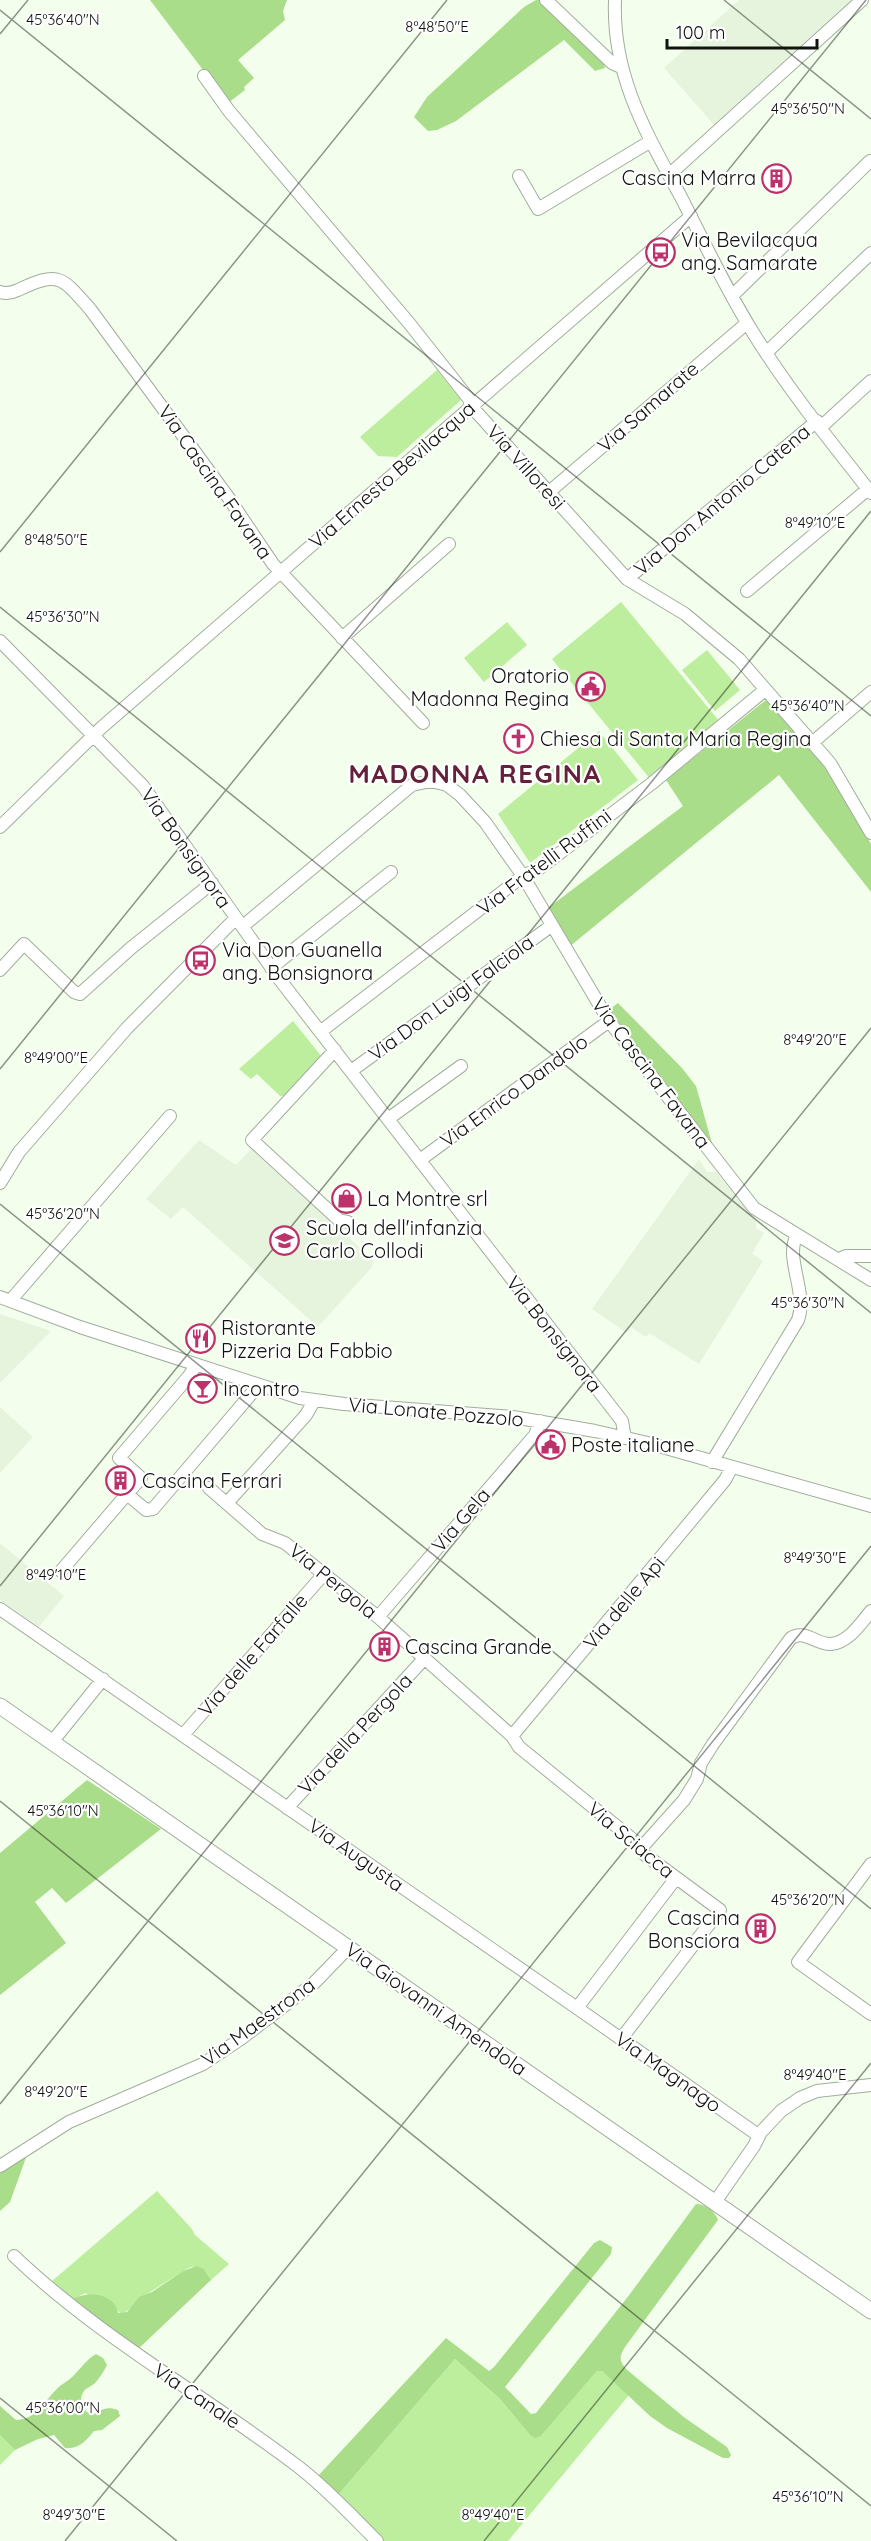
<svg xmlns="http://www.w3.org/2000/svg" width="871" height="2541" font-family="Quicksand,sans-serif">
<rect width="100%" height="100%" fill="#f3feed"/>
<!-- built -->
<path fill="#e6f4dd" d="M739,0H855L715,126L664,68Z
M199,1140L236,1165L252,1148L373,1260L372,1267L318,1327L183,1207L171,1219L146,1199Z
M699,1159L707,1172H716L756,1221V1228L764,1233L752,1254L763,1261L699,1364L649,1333L646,1337L631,1327L627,1333L592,1309Z
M0,1314L51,1331L0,1383Z
M0,1407L33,1437L0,1473Z
M0,1543L64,1596L39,1627L0,1600Z"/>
<!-- green -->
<path fill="#bcee9d" d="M437,370L461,400L397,457L378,456L360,437Z
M621,602L720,722L651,780L552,659Z
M507,622L527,645L484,682L464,658Z
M707,650L740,690L715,711L682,670Z
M599,731L638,780L530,863L498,814Z
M293,1021L322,1057L287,1096H280L257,1074L251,1079L239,1069Z
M157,2191L192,2229L195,2235L229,2264L211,2280L204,2269L191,2267L183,2271L147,2294L123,2314L85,2293L70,2301L51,2282Z
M455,2359L500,2399L530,2435L541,2436L597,2371H602L629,2395L508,2541H383L338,2495Z
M0,2435L15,2450L0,2465Z"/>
<!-- forest -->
<path fill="#aadd89" d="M150,0H287L283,11L285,20L238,60L254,78L244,87L245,90L228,103Z
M536,0H540L604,63L605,68L595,71L564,40L456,121L437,130L428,131L414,117L427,97L524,7Z
M766,700L816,754L851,809L871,844V892L779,775L569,947L548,908L683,806L666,780Z
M618,1003L682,1068L696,1086L713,1147L609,1010Z
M87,1780L161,1829L66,1903L52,1888L35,1902L66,1943L0,1995V1853Z
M28,2152L10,2202L0,2211V2170Z
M696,2204C705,2204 715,2211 718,2220L625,2347C619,2357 619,2360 626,2369L685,2418L727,2447L731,2455L729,2458H723L667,2428L650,2416L602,2371H597L541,2436L535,2438L530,2435L500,2399L455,2359L338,2495L317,2477L446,2338L489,2371L494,2367L594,2243L600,2240L612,2247L611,2254L505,2387L531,2414L536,2413L630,2294Z
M197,2266L204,2269L211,2280L137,2350L70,2301C84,2290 115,2292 118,2313L127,2312L139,2297L152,2292L183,2271Z
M96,2354L103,2358L107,2365C104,2371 100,2377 96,2382C93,2386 87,2387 84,2391C77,2401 83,2412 93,2415C102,2409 108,2406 118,2410L120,2416L102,2430L94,2431C87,2440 78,2450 65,2448L54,2435L38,2439L15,2450L0,2435V2406L16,2420C37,2420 45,2399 60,2386C65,2382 71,2379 75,2374C82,2367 87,2359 96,2354Z"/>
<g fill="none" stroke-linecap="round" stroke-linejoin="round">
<defs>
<path id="minor" d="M546,0L612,63L621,67
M615,0C612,77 647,134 682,199C706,246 729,295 757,339C791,393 832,443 871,493
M204,76L229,111L409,323L469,399L471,406L627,579L685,614L739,659L830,763L871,833
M669,175L862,0
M519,176L538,209L651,141
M0,292C7,294 12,293 18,290C59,271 61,276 90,309L228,497L273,564L423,723
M733,295L870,161
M766,353L871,253
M821,427L871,381
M549,492L747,323
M627,579L817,421
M747,591L868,489
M342,638L449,544
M0,641L143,786L280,980L622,1421L625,1438
M812,743L871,692
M0,827L101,728L691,216
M243,926L412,785L431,781L447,785L460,795L485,822L523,876L609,1021L754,1208L871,1280
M271,968L391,872
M0,970L24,944L74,992L80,994L131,948L212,883
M320,1032L523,876L540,868L651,784L765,690
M335,1050L252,1140L339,1220L348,1222
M351,1071L551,926
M388,1119L461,1066
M420,1160L609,1021
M0,1183L19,1152L127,1028L236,918
M839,1259L846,1256H871
M0,1297L80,1327L300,1398L344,1404L513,1417L595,1431L648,1443L871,1506
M10,1301L170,1116
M712,1462L798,1320C808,1292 784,1258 797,1235
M209,1488L262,1534L285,1543L378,1617L512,1736L519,1747L642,1847L644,1854L720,1910L621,2039
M127,1494L141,1478L119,1458L189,1376L196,1365
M227,1503L306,1415L314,1401
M61,1571L127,1494L146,1510L153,1509L258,1386
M0,1609L577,2008L676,1878
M378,1617L535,1435L540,1421
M183,1735L323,1575
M512,1736L725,1480L732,1467
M52,1742L103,1679
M287,1808L423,1660
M642,1847L684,1800L697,1779L701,1763L713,1744L791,1638C805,1629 817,1645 831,1644C849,1642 861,1623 871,1611
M871,1864L798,1962L871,2014
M577,2008L758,2135
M0,2166L69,2122L203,2064L242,2038L314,1983L348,1948
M715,2202L754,2146L761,2132L781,2111L800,2098L817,2091L871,2085
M14,2256C101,2339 206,2396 300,2468C328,2490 352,2516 377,2541"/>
<path id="major" d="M0,1706L871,2311"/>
</defs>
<!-- minor casing -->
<use href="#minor" stroke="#a2ad9d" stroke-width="14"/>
<!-- major casing -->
<use href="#major" stroke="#a2ad9d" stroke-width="17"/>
<!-- minor -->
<use href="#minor" stroke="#fff" stroke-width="12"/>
<!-- major -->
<use href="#major" stroke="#fff" stroke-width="15"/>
</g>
<!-- ticks -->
<path fill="none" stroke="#10140e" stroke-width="1.5" stroke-opacity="0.45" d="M724,0L871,119M0,10L871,716M0,34L28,0M0,552L447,0M0,607L871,1313M0,1069L866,0M0,1204L871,1909M0,1586L871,511M0,1801L871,2506M0,2104L871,1028M0,2398L177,2541M65,2541L871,1546M484,2541L871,2063"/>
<!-- icons -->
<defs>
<symbol id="building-ring" viewBox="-11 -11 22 22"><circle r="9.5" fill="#fff" stroke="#bd326a" stroke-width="1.5"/><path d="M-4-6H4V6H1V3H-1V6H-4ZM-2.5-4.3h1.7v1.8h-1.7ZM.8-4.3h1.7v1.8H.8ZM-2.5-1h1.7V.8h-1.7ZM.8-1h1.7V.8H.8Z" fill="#bd326a"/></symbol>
<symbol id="bus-ring" viewBox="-11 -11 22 22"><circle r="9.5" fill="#fff" stroke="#bd326a" stroke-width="1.5"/><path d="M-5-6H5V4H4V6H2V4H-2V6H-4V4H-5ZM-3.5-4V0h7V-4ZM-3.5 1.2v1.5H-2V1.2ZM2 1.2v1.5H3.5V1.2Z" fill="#bd326a"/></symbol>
<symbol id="civic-ring" viewBox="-11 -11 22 22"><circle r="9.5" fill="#fff" stroke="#bd326a" stroke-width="1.5"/><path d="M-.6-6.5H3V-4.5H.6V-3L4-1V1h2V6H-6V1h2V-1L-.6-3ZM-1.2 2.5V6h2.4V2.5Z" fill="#bd326a"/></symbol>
<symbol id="church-ring" viewBox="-11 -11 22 22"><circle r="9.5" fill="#fff" stroke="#bd326a" stroke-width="1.5"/><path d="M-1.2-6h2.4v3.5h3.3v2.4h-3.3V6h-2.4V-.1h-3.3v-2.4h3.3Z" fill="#bd326a"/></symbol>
<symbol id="shop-ring" viewBox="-11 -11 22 22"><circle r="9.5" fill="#fff" stroke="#bd326a" stroke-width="1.5"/><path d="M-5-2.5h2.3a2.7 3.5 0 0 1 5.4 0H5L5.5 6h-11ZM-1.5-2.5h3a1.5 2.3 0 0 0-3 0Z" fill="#bd326a"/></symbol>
<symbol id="school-ring" viewBox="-11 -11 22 22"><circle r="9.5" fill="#fff" stroke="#bd326a" stroke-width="1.5"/><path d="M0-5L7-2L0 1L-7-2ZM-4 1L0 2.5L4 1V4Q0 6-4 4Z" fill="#bd326a"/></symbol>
<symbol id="restaurant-ring" viewBox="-11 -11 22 22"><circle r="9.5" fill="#fff" stroke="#bd326a" stroke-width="1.5"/><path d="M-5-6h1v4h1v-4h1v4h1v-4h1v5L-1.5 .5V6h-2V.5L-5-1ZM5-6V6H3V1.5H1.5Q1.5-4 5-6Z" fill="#bd326a"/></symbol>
<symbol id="bar-ring" viewBox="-11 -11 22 22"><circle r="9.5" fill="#fff" stroke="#bd326a" stroke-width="1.5"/><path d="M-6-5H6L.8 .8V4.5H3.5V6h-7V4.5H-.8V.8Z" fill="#bd326a"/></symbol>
</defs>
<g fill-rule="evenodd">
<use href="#building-ring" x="760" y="162" width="33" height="33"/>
<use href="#bus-ring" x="644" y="236" width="33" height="33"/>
<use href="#civic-ring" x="574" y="670" width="33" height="33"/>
<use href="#church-ring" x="502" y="722" width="33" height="33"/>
<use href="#bus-ring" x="184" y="944" width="33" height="33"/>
<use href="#shop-ring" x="330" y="1182" width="33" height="33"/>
<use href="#school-ring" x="268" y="1224" width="33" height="33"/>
<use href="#restaurant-ring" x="184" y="1322" width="33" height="33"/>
<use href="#bar-ring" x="186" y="1372" width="33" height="33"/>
<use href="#civic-ring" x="534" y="1428" width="33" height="33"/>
<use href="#building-ring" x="104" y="1464" width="33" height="33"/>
<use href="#building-ring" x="368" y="1630" width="33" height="33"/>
<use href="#building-ring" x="744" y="1912" width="33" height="33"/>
</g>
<g text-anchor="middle" stroke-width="4.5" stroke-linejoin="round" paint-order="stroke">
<!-- poi labels -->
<g font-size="20" fill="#10140e" stroke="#fff" text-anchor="start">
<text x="756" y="185" text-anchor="end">Cascina Marra</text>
<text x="681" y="247">Via Bevilacqua<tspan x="681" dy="23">ang. Samarate</tspan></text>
<text x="569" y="683" text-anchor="end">Oratorio<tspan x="569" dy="23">Madonna Regina</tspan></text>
<text x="540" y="746">Chiesa di Santa Maria Regina</text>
<text x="222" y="957">Via Don Guanella<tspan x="222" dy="23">ang. Bonsignora</tspan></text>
<text x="367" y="1206">La Montre srl</text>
<text x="306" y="1235">Scuola dell'infanzia<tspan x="306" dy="23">Carlo Collodi</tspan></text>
<text x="221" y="1335">Ristorante<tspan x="221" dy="23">Pizzeria Da Fabbio</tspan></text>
<text x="223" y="1396">Incontro</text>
<text x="571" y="1452">Poste italiane</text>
<text x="142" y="1488">Cascina Ferrari</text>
<text x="405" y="1654">Cascina Grande</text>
<text x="740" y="1925" text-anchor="end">Cascina<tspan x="740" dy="23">Bonsciora</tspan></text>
</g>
<!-- street labels -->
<g font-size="20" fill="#10140e" stroke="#fff">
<text transform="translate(648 407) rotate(-41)" y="7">Via Samarate</text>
<text transform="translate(526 467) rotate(48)" y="7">Via Villoresi</text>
<text transform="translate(392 475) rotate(-41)" y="7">Via Ernesto Bevilacqua</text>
<text transform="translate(215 482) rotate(55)" y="7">Via Cascina Favana</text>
<text transform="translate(722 500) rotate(-40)" y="7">Via Don Antonio Catena</text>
<text transform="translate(186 848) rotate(55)" y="7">Via Bonsignora</text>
<text transform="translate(544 862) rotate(-37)" y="7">Via Fratelli Ruffini</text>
<text transform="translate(451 998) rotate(-36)" y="7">Via Don Luigi Falciola</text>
<text transform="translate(651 1073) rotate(53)" y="7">Via Cascina Favana</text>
<text transform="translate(514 1091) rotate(-36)" y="7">Via Enrico Dandolo</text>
<text transform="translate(554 1334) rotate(52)" y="7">Via Bonsignora</text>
<text transform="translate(436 1412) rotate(5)" y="7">Via Lonate Pozzolo</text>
<text transform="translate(461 1520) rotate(-49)" y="7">Via Gela</text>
<text transform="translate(333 1581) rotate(39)" y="7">Via Pergola</text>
<text transform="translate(624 1603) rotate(-50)" y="7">Via delle Api</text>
<text transform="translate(253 1655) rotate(-49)" y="7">Via delle Farfalle</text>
<text transform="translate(355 1734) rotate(-47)" y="7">Via della Pergola</text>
<text transform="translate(631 1840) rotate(40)" y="7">Via Sciacca</text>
<text transform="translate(356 1855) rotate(35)" y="7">Via Augusta</text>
<text transform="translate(436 2009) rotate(35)" y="7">Via Giovanni Amendola</text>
<text transform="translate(258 2022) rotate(-36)" y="7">Via Maestrona</text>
<text transform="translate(668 2072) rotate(35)" y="7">Via Magnago</text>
<text transform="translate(197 2396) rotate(34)" y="7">Via Canale</text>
</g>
<!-- district labels -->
<g font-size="26" font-weight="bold" letter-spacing="1.5" fill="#64213a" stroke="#fff">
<text x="475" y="783">MADONNA REGINA</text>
</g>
</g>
<g font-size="15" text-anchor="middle" fill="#10140e" stroke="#fff" stroke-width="4.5" stroke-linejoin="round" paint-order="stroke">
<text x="63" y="25">45°36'40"N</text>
<text x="437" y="32">8°48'50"E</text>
<text x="808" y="114">45°36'50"N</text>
<text x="815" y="528">8°49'10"E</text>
<text x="56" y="545">8°48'50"E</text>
<text x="63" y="622">45°36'30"N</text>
<text x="808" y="711">45°36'40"N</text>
<text x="815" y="1045">8°49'20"E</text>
<text x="56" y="1063">8°49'00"E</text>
<text x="63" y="1219">45°36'20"N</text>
<text x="808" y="1308">45°36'30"N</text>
<text x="815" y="1563">8°49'30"E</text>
<text x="56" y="1580">8°49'10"E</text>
<text x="63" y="1816">45°36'10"N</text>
<text x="808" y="1905">45°36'20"N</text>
<text x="815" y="2080">8°49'40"E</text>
<text x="56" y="2097">8°49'20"E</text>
<text x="63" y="2413">45°36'00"N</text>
<text x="808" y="2502">45°36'10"N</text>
<text x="74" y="2520">8°49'30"E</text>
<text x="493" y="2520">8°49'40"E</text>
</g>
<!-- scale -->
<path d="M667 39v9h150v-9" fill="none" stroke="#10140e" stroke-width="3"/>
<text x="676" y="39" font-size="18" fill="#10140e" stroke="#ffffff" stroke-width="4.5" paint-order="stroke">100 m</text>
</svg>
